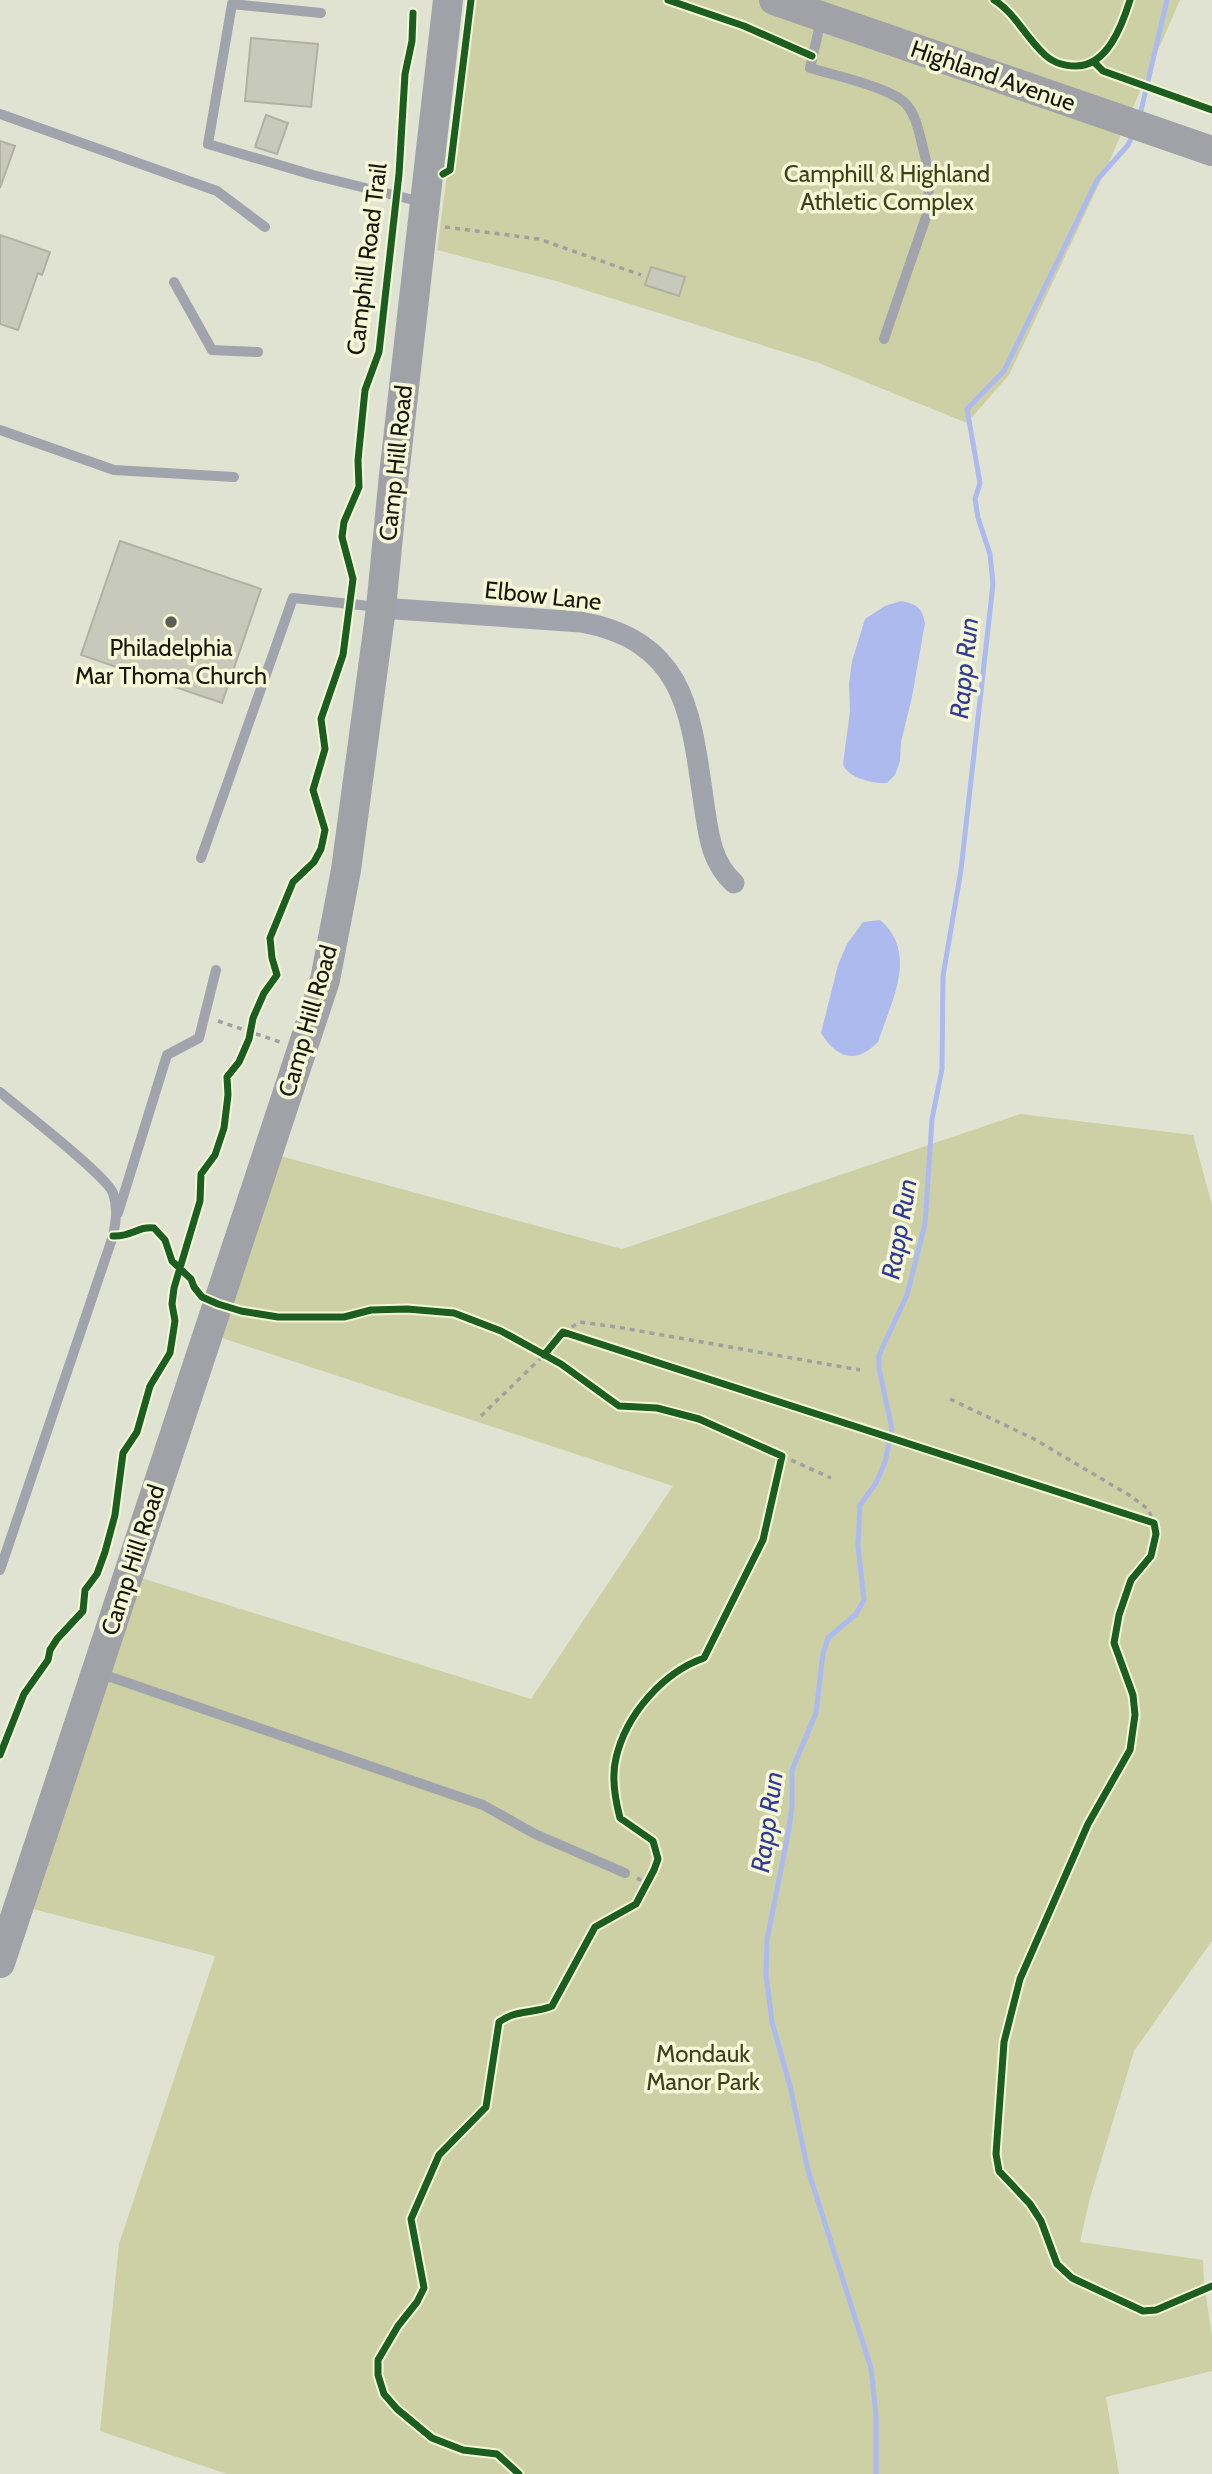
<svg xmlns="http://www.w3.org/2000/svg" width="1212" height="2474" font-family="Cabin,sans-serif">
<rect width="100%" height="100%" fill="#e1e3d2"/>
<!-- green -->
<path fill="#ccd0a4" d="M470,0H1180L1102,178L1009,375L967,423L816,362L556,281L437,250Z
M1020,1114L1193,1135L1212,1205V1941L1134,2051L1090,2198L1080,2242L1203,2260L1204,2282L1212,2336V2371L1106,2397L1119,2474H227L100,2431L119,2244L215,1956L29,1908L138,1577L531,1699L673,1486L219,1337L280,1156L622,1249Z"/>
<!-- water -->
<path fill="#adbaee" d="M901,601C916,604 922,607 925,623L912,697L901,742L900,761L895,775L887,783C874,784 847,778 843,764L850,711L849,684L852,661L865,619L885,606Z
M880,920C919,953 891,1002 878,1042C855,1065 837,1058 821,1033L838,965L847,944L863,922Z"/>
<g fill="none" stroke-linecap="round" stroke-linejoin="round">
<!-- stream -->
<path stroke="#adbaee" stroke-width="5" d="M1140,115L1167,0
M876,2474V2415L871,2368L808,2170L790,2086L772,2022L766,1974L767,1940L789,1829L792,1806V1770L816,1713L823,1654L828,1638L856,1614L864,1600L858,1546L860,1505L876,1483L885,1462L892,1429L879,1368V1355L907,1295L925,1224L932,1119L942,1069L943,976L961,870L993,584L990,554L978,518L975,499L980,483L967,409L1004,371L1097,180L1128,145L1133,134"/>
</g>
<!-- building -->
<path fill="#c7c9ba" stroke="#b0b1a3" stroke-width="2" d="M251,38L318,44L311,107L245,101Z
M266,115L288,123L277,154L255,147Z
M0,141L15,146L0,188Z
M0,235L50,252L42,275L38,273L18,330L0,324Z
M651,267L685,277L679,296L645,285Z
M120,541L261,589L222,703L81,655Z"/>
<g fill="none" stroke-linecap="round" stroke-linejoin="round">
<!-- path -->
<path stroke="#a0a2a2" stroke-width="3.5" stroke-dasharray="5 5" stroke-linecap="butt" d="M445,227L539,239L641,275
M218,1021L280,1042
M563,1332L580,1322L617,1327L860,1370
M950,1399L1034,1439L1129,1495L1148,1509L1154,1523
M481,1416L544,1355
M782,1456L831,1478
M637,1878L647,1884"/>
<!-- lane -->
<path stroke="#a1a4ad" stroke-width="10" d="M321,13L232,4L208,144L313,175L422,202
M821,20L810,68C833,75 889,87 905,103C916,114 919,133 923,148C929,171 931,193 926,217L884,339
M0,114L217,191L265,227
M174,282L212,350L258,352
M0,430L114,470L234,477
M201,858L293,598L379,607
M0,1092C20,1109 106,1175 113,1193C118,1208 116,1221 113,1236L0,1570
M118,1213L167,1055L199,1038L216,970
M99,1673L483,1805L535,1834L625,1873"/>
<!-- street -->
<path stroke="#a1a4ad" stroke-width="21" d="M381,608L581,622C690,642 691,719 705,811C709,839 713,864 734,883"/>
<!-- secondary -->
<path stroke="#a0a2a8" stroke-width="30" d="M774,0L1212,151
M0,1963L325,980L346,870L381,608L394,475L448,0"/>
<defs>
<path id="cycleway" d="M668,0L744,26L812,56
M994,0C1014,12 1025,36 1042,52C1051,62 1062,66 1076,66C1107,66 1122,26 1130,0
M1095,63L1103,71L1212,110
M443,174L450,170L471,0
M113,1236C133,1237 137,1226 154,1228L165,1240L172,1261L191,1279L194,1287L202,1297L218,1304L241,1311L278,1317H344L371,1310L407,1309L454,1313L501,1331L561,1364L619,1406L657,1408L699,1419L782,1456L763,1540L704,1658C662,1673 626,1715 616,1758C611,1778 615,1799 620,1818L653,1841L658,1859L654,1870L636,1904L595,1927L552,2006C533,2014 517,2009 499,2022L486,2107L439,2155L411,2219L424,2288L417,2302L398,2326L378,2360V2375L384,2394L397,2409L432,2438L463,2450L497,2454L519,2474
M544,1355L563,1332L1154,1523L1156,1534L1151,1556L1131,1580L1119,1615L1114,1643L1133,1695L1135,1715L1130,1750L1088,1824L1020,1979L1004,2042L996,2154L999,2171L1030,2204L1041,2221L1057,2264L1072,2278L1143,2311L1156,2310L1212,2286
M0,1755L24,1694L48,1660L50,1650L57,1639L83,1611L85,1590L97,1574L105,1552L115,1515L123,1453L137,1432L150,1386L170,1353L175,1321L172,1304L174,1288L200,1201L201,1174L215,1155L224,1128L228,1095L227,1077L239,1062L249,1039L253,1018L264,993L277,975L272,958L270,938L293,882L314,862L321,849L325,830L313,790L325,749L321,719L343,655L353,579L342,537L344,522L359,487L358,460L365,390L379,352L399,174L405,74L412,41L413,13"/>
</defs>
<!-- cycleway casing -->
<use href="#cycleway" stroke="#f4f8d7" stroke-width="11"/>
<!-- cycleway -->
<use href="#cycleway" stroke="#1b5e20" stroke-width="7"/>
</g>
<!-- markers -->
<circle fill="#5e5f51" stroke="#f4f8d7" stroke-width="2.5" cx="171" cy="622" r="7"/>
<g text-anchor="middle" stroke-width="7" stroke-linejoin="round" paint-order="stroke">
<!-- street labels -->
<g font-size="24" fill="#17180c" stroke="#f4f8d7">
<text transform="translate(993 76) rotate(19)" y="8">Highland Avenue</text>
<text transform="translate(367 259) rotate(-83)" y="8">Camphill Road Trail</text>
<text transform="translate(396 463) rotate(-84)" y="8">Camp Hill Road</text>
<text transform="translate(543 596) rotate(6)" y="8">Elbow Lane</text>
<text transform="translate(308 1021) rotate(-74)" y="8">Camp Hill Road</text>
<text transform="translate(133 1560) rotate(-72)" y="8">Camp Hill Road</text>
</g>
<!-- park labels -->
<g font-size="24" fill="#3d4119" stroke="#f4f8d7">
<text x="887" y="182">Camphill &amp; Highland<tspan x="887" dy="28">Athletic Complex</tspan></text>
<text x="703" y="2062">Mondauk<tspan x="703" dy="28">Manor Park</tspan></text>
</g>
<!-- poi labels -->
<g font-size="24" fill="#17180c" stroke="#f4f8d7">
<text x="171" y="656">Philadelphia<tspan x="171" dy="28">Mar Thoma Church</tspan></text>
</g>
<!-- water labels -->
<g font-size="26" font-style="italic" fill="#323a95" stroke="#f4f8d7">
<text transform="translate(964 668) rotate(-84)" y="9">Rapp Run</text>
<text transform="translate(899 1229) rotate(-80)" y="9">Rapp Run</text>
<text transform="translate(767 1822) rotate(-82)" y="9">Rapp Run</text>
</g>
</g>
</svg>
